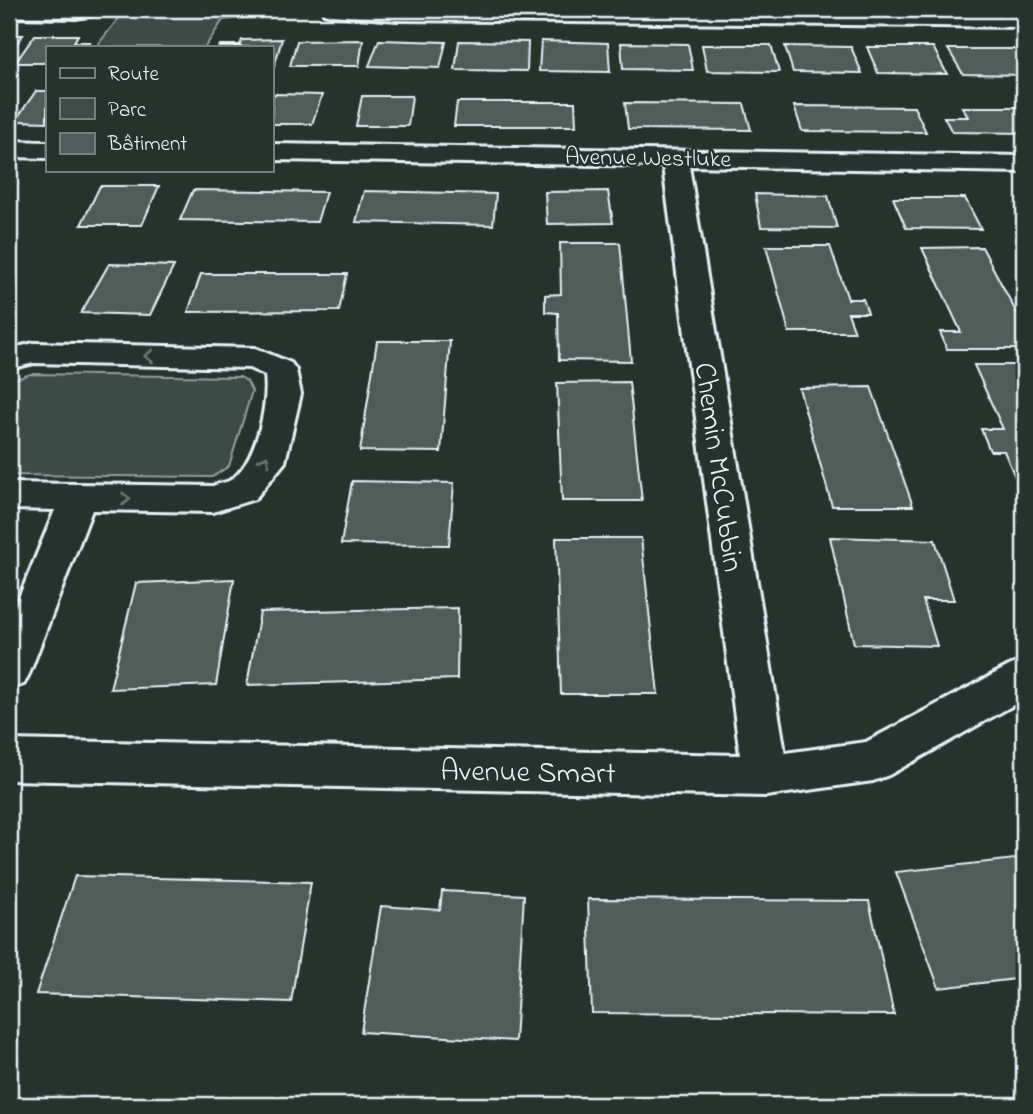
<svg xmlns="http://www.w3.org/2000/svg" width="1033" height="1114" font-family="'Indie Flower',sans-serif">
<rect width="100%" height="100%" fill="#26332d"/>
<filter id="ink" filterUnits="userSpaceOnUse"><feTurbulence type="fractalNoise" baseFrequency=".0143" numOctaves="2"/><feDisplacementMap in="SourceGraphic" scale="14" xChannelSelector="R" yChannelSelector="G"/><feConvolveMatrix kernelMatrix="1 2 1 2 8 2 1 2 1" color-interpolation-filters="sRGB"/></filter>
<g filter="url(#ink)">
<!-- green -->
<path fill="#3e4b47" stroke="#939ea0" stroke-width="2" d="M133,9H272L267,16L223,20L205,47H96L118,19L114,15Z
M31,374L240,377L247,381L252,391L229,466L212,477L9,475V381Z"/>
<!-- building -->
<path fill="#505c59" stroke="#e8f1f8" stroke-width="2" d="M9,35H23L9,54Z
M35,35H78L74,42H90L87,47H47V63H15Z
M282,39L274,67H271V47H219L220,45H240L242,40Z
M363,40L359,66H290L297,41Z
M379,40L446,42L440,68L369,66Z
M459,41L528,42L527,71L455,70Z
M541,41L608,43L610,72L539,71Z
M621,43L688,44L693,70L623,69Z
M702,45H771L779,72L707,71Z
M785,46L851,47L862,73L793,72Z
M867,47H933L947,74L878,73Z
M948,49H1014L1024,63V75L963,74Z
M36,91H47V122L15,121Z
M273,94L322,95L312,124H271Z
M362,96H412L408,126H356Z
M457,102H575L576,126H454Z
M625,103L744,104L751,130L628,129Z
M794,106L914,107L926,132L802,131Z
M962,107H1024V133L952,132L944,117H968Z
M100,186H159L142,225H81Z
M193,190L326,192L317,222L180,220Z
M364,191L496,194L493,225L356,222Z
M608,191L613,223L547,224L545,192Z
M755,194L828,196L837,228L761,227Z
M893,198H965L981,229L906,228Z
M560,243H620L631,361L559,360L558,313L545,312V295L561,294Z
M766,246H830L848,299H863L868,313H848L855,332H789Z
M982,247L1024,327V349H947L940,332H961L922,248Z
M109,264L174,266L150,315L81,313Z
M201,274H347L339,311L188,312Z
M377,341H450L441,452L360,451Z
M974,365H1024V498L1004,451H990L981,429H1003Z
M629,382L642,501H562L557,383Z
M871,387L913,506H832L799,388Z
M352,481L454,483L449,545L341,544Z
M830,537L935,540L954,600H923L937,646L854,644Z
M556,538H641L658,694H561Z
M234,579L216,685L110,689L136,583Z
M458,608L457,679L247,685L260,612Z
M1024,858V978L939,988L896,872Z
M75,876L311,882L291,1002L36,994Z
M442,891L524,895L515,1041L361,1032L381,906L440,910Z
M588,899L869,901L894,1015L592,1013Z"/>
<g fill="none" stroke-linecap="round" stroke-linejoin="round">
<defs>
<path id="street" d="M9,9H107L104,13L76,18L9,17Z
M321,9L1024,15V27L397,20L331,15L324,13Z
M9,141L47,142V158L9,157Z
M271,144L1024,156V172L689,166L785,753L866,742L1009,666L1024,660V699L889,775L873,781L766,796L9,780V740L740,755L663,166L271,160Z
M34,343L255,348L291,363L296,370L301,394L285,462L255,499L213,512L92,510L30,672L24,684L9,689V622L55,510L9,509V483L213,486C217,484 224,483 229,481C256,465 269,404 265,375L249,368L34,363L9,369V349Z"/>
</defs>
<!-- street casing -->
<use href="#street" stroke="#e8f1f8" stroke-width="6"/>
<!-- street -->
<use href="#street" fill="#26332d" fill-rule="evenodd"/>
</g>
<!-- one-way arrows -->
<defs><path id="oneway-chevron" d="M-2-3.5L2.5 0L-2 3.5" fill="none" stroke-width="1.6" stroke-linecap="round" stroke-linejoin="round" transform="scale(1.75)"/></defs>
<g stroke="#6a7674">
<use href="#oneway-chevron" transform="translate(149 356) rotate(-179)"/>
<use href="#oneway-chevron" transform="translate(265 460) rotate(-63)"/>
<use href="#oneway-chevron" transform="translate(126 499)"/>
</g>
</g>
<g text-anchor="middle" stroke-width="5" stroke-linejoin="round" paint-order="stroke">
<!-- far-street labels -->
<g font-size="24" fill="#e8f1f8" stroke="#26332d">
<text transform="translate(648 157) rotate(1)" y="8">Avenue Westluke</text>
</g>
<!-- street labels -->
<g font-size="30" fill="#e8f1f8" stroke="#26332d">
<text transform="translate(720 467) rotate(82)" y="10">Chemin McCubbin</text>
<text transform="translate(528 771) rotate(1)" y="10">Avenue Smart</text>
</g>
</g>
<!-- margin -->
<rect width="1033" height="1114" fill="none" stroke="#26332d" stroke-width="35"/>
<rect x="18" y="18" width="998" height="1079" fill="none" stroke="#e8f1f8" stroke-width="2.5" filter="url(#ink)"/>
<!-- legend -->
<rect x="46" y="46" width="228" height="126" fill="#26332d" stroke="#747f7e" stroke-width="2"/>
<rect x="60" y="68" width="35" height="10" fill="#26332d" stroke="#747f7e" stroke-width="2"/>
<text x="108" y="80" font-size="21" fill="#e8f1f8">Route</text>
<rect x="60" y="98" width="35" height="21" fill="#3e4b47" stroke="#747f7e" stroke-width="2"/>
<text x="108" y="116" font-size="21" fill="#e8f1f8">Parc</text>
<rect x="60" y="133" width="35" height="21" fill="#505c59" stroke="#747f7e" stroke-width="2"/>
<text x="108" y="150" font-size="21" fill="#e8f1f8">Bâtiment</text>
</svg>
